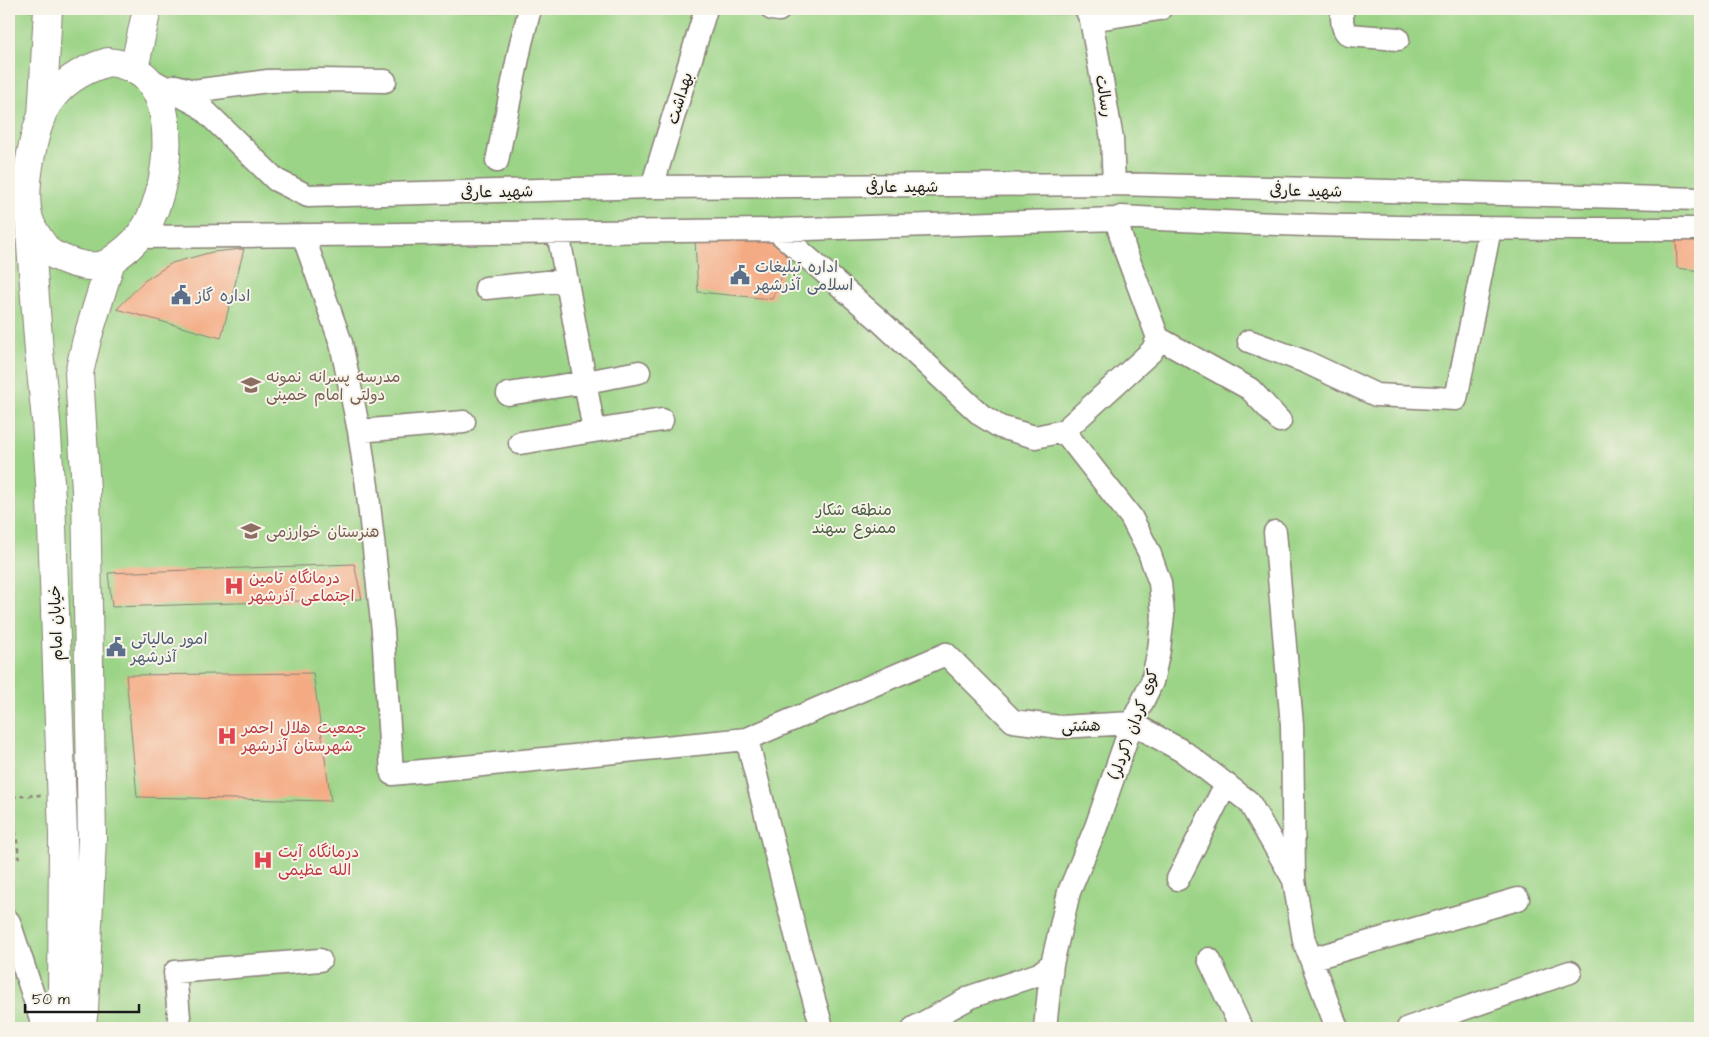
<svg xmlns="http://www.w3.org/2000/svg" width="1709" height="1037" font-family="'Architects Daughter','Playpen Sans Arabic',sans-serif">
<rect width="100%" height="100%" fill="#f7f3e8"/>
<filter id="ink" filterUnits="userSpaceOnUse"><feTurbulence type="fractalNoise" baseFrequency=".02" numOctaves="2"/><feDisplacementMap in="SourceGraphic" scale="10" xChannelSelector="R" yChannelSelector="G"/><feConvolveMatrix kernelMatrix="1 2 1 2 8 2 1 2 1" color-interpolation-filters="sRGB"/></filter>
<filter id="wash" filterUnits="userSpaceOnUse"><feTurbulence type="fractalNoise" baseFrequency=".0096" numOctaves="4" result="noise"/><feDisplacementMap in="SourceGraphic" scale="20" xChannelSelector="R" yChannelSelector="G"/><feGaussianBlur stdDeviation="1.12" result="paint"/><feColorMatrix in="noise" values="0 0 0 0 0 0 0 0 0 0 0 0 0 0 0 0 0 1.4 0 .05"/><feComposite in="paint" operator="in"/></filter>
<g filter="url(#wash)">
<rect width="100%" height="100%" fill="#f5e5cf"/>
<!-- green -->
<path fill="#9bd486" stroke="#5c7851" d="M9,9H1700V1028H9Z"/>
<g id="blocks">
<!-- building -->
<path fill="#f4aa83" d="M9,77L15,79L10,108H9Z
M1676,237L1700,238V271L1677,268Z
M770,240L790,257L772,299L698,292L695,241Z
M244,249L221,338L117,309L144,281L172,263L212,252Z
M354,564L362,599L112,607L108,573Z
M313,673L331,801L137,797L126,675Z"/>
</g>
</g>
<g filter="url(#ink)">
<use href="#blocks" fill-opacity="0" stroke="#888076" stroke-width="1"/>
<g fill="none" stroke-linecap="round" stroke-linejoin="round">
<defs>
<path id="minor" d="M772,9L779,10
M1086,9L1091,20L1099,63L1112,139L1114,184
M1342,9C1342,19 1341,29 1349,35L1398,39
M1091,20L1160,9
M144,76L200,106L276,180L308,196L652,187L1114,184L1700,199
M176,86L193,91L268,81L321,80L385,81
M497,161L521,43L530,9
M652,187L706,9
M776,230L878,319L981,415L1000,427L1035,437L1064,431
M558,232L594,431
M303,235L341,343L359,431L367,486L383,631L392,774L747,739L946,654L1013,721L1060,727L1132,723L1184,752L1249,802L1294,880L1304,941L1337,1028
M138,237L776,230L1116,219L1121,217C1314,228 1507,229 1700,229
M486,288L567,280
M1158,338L1250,389L1280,421
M1249,341L1306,362L1376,395L1456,399L1490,229
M508,394L586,382L639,372
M359,431L464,422
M520,443L662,420
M1275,532L1292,725L1294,879
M747,739L800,951L821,1024
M1178,879L1226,784
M9,922L44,1028
M1209,959L1241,1028
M1311,959L1518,899
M180,1028L175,972L320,960
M914,1028L973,996L1039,974L1052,964L1069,892L1096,827L1132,723L1152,682L1159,650L1163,615L1160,583L1149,552L1131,517L1064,431L1152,351L1158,338L1125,250L1116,219
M1045,1028L1052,964
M1408,1028L1570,972"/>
<path id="major" d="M108,62C121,63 132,67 143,75C179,104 168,189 147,225C140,237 130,247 119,255C113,260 106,265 99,266C83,268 66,261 52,254C47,251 45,247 42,243C37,236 31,227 29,219C21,192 33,130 47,105C61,82 84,69 108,62Z
M134,69L147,9
M42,117L48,9
M29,219L39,351L46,420L51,498L63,835L62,1005L58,1028
M81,1028L84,1010L92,838L86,490L79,373L87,339L111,261"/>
</defs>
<!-- minor casing -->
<use href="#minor" stroke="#888076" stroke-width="25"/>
<!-- major casing -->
<use href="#major" stroke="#888076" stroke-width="30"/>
<!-- path -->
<path stroke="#888076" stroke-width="2.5" stroke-dasharray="4 4" stroke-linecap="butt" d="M9,791L11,797L41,795
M9,859L19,857L11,797"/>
<!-- minor -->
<use href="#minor" stroke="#fff" stroke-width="22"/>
<!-- major -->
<use href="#major" stroke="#fff" stroke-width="28"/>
</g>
</g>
<!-- icons -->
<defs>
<symbol id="civic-bare" viewBox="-9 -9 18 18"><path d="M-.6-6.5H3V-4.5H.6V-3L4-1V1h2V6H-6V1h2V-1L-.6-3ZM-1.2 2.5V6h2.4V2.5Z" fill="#5c6f8a" stroke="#f7f3e8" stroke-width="2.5" paint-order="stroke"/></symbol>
<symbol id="school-bare" viewBox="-9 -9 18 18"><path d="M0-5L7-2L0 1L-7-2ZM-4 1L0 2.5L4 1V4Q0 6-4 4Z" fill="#8d6e63" stroke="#f7f3e8" stroke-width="2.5" paint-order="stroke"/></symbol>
<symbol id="hospital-bare" viewBox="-9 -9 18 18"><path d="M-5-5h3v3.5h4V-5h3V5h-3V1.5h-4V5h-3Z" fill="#e0444e" stroke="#f7f3e8" stroke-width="2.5" paint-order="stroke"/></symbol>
</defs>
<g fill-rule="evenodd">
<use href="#civic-bare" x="726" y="261" width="28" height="28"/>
<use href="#civic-bare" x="167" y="281" width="28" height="28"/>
<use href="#school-bare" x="237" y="371" width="28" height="28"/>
<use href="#school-bare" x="237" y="517" width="28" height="28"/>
<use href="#hospital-bare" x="220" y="572" width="28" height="28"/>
<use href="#civic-bare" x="102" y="633" width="28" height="28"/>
<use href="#hospital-bare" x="213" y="722" width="28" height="28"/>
<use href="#hospital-bare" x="249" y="846" width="28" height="28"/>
</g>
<g text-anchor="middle" stroke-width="4" stroke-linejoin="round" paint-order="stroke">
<!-- street labels -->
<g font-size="16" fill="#1c1c1c" stroke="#f7f3e8">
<text transform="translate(1105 96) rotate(81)" y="6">رسالت</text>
<text transform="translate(679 98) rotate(-73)" y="6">بهداشت</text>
<text x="902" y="192">شهید عارفی</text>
<text transform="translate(1306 190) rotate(1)" y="6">شهید عارفی</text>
<text transform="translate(497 191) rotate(-1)" y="6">شهید عارفی</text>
<text transform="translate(55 623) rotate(-92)" y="6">خیابان امام</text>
<text transform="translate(1133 724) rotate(-70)" y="6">کوی کردان (کردلر)</text>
<text transform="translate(1081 725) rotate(-2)" y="6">هشتی</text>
</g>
<!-- service labels -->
<g font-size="16" fill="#4e5e75" stroke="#f7f3e8" text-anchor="start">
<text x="755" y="272">اداره تبلیغات<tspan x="755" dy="18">اسلامی آذرشهر</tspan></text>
<text x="196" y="301">اداره گاز</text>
<text x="131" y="644">امور مالیاتی<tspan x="131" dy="18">آذرشهر</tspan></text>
</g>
<!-- education labels -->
<g font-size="16" fill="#785e54" stroke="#f7f3e8" text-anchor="start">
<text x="266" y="382">مدرسه پسرانه نمونه<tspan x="266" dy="18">دولتی امام خمینی</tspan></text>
<text x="266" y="537">هنرستان خوارزمی</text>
</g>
<!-- park labels -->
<g font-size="16" fill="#485c41" stroke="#f7f3e8">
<text x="854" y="515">منطقه شکار<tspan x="854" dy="18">ممنوع سهند</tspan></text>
</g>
<!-- health labels -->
<g font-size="16" fill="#be3a42" stroke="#f7f3e8" text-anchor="start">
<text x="249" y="583">درمانگاه تامین<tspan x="249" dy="18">اجتماعی آذرشهر</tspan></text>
<text x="242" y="733">جمعیت هلال احمر<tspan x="242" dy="18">شهرستان آذرشهر</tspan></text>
<text x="278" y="857">درمانگاه آیت<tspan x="278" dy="18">الله عظیمی</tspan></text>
</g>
</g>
<!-- margin -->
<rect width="1709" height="1037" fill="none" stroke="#f7f3e8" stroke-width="30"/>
<!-- scale -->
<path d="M25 1004v8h114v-8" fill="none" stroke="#1c1c1c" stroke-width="2.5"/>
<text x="32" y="1004" font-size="15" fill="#1c1c1c" stroke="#f7f3e8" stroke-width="4" paint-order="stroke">50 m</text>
</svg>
